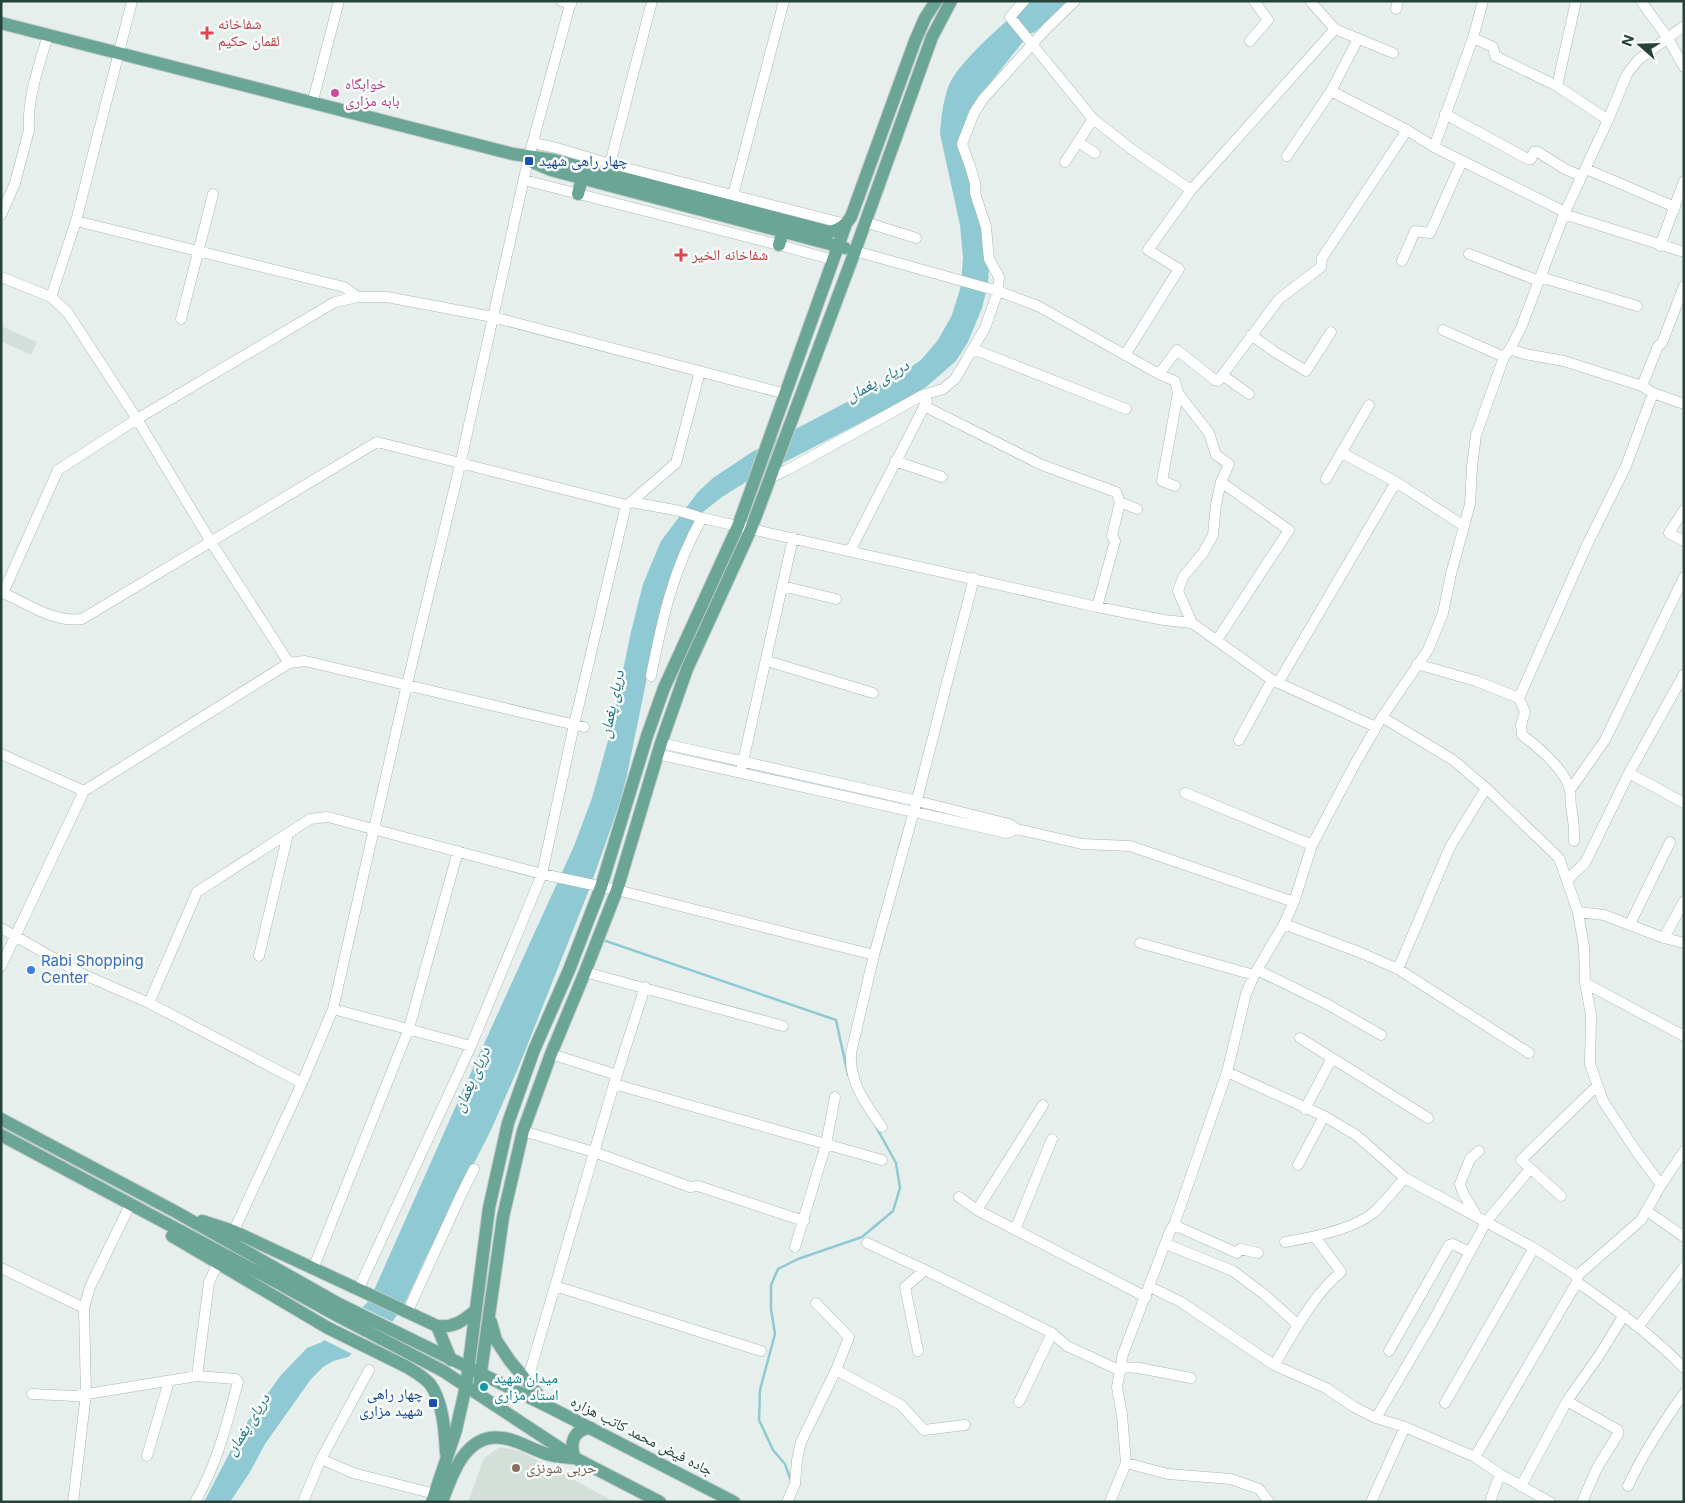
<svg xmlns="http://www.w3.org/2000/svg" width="1685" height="1503" font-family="Inter,'Noto Naskh Arabic',sans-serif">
<rect width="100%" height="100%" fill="#e6efeb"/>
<!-- built -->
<path fill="#d4dfda" d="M1,326L37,342L31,355L1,341Z
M500,1447L520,1451L615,1502H468L484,1458Z"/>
<!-- water -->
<path fill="#8ec9d4" d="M1029,1H1069L1035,32L1029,34L979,97L964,135L983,223L989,267L988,284L982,308L968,342L956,361L926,387L899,403L746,482L722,497L703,512L699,516L673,572L662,604L627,775L620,802L589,890L519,1066L491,1130L428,1253L405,1303L393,1321L348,1357L333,1361L323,1367L311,1379L265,1444L250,1472L230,1502H204L241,1431L281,1375L307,1348L322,1342L367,1303L375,1288L463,1090L574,846L592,798L609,737L631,632L643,584L661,541L698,492L713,478L752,452L902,373L921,360L938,340L952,315L961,286L963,257L960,225L940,134C941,119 943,100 949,85C961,59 1006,22 1029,1Z"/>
<!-- pier -->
<path fill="#e6efeb" d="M360,1306L395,1323L354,1355L322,1339Z"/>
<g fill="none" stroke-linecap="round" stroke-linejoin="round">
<!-- stream -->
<path stroke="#8ec9d4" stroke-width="2.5" d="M603,940L836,1020L848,1075
M791,1481L785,1464L773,1450L759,1420L760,1390L775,1334L771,1309V1285L778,1269L798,1259L862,1237L893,1211L900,1188L896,1163L875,1125"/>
<defs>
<path id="minor" d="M561,1L571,4
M1024,1L1010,17L1093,119L1134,151L1191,190
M1310,1L1335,29L1393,53
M1641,1L1667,37L1684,67
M1396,9L1398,1
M1473,38L1493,47L1495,56L1557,86L1608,120
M1250,41L1268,20L1254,1
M1557,86L1576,1
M1331,91L1407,130L1434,147L1565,212L1567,215L1684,252
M312,104L339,1
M1445,114L1528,159H1531L1534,152H1538L1565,169L1581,176
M1078,142L1095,153
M533,143L557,148L610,164L846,224
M1434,147L1473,38L1483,1
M1287,156L1331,91L1358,39
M1065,162L1093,119
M610,164L652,1
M1586,169L1675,207
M524,180L779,245L834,260
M733,195L784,1
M1,215L15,183L29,130C27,98 39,65 48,35
M76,221L344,287L358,297
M865,222L916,238
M1660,246L1684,181
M855,251L998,291L1038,306L1159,374L1175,381L1178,393L1209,433L1216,455L1229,464L1221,482L1216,504L1213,535L1203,553L1183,577L1178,591L1192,623
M1469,254L1539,281
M1402,261L1415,231L1430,233L1462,161
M1,277L51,297L68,313L137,419L211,542L289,663
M1540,277L1637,306
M51,297L76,221L132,1
M181,319L213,194
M1443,330L1504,357
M1251,335L1275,352L1306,371L1331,332
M973,349L1126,409
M1510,349L1525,354L1564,361L1642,386L1653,393L1684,404
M1125,355L1179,269L1148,250L1191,190L1335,29
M1159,374L1177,350L1215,380L1218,381L1279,299L1321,267L1322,258L1407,130
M1222,375L1249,394
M1642,386L1658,346L1662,343L1684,286
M924,406L1042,465L1116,492L1120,502L1137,509
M1342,453L1396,482L1464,526
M895,461L942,477
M770,478L787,470L923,395L943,389L955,379L985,328L998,291L999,277L989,259L986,227L975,193V183L970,166L962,144L974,113L983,99L1047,28L1075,1
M1326,479L1369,405
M1175,486L1162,481L1178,393
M631,502L676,463L700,371
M1684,510L1669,533L1684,541
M850,551L927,401
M782,586L836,599
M1,592C27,603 53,623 82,619L377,442L626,505L631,502L680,511L702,518L1097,607L1164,620L1192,623L1272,680L1376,727
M3,593L58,470L137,419L335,302L358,297H387L493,317L786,394
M1097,607L1115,541L1112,536L1120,502
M1217,640L1289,530L1221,482
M767,661L873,693
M1417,664L1476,681L1519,698L1525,712L1521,725L1522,735C1538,747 1566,770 1570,791C1571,796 1570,801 1571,806C1573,821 1575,826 1574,841
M651,676C662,620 673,569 702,518
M1278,683L1396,482
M1519,698L1586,547L1626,466L1653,393
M1382,717L1453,760L1486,788L1559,858L1578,912L1584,947L1585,983L1591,1015L1590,1064L1603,1101L1636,1151L1661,1185
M1239,740L1272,680
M661,743L917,801L1009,824L1017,829L1082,844L1130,846L1294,902
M1,754L84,791
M657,754L1007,833L1017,829
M742,766L793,538
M1629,773L1684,803
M1570,790L1605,740L1684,577
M1185,793L1312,845
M1567,880L1585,863L1629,773L1684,674
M1578,912L1604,915L1664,938L1684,943
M1284,924L1359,952L1398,969L1529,1053
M1630,924L1670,842
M1,928L80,973L149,1003L302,1083
M1664,938L1684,901
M1140,943L1254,975
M259,956L288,834
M1,966L84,791L289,663L305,661L584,727
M1398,969L1450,847L1486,788
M1257,970L1327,1004L1381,1035
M585,972L783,1026
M1585,983L1684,1036
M149,1003L197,892L310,819L328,817L542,874L617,890L874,955
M333,1009L471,1046
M1300,1038L1428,1118
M551,1054L617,1075
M1227,1072L1324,1116L1356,1135L1405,1178L1534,1248L1577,1276V1282C1614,1308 1652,1335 1684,1368
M614,1084L882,1160
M1305,1109L1332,1058
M882,1127C866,1104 849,1083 851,1053L874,955L914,811L974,578
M523,1131L594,1152L690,1187L698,1186L804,1221
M1298,1165L1324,1116
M1561,1196L1521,1160L1597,1086
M959,1197L977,1210L1146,1297
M977,1210L1043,1105
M1647,1211L1684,1237
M1476,1215L1463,1193L1460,1184L1470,1159L1479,1151
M1174,1225L1237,1253L1240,1249L1258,1253
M1015,1230L1052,1139
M231,1237L302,1083L333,1009L407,684L460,465L529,156L571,1
M1285,1242C1309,1238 1354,1229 1373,1213C1384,1203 1394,1190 1405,1178
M867,1243L925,1270L1052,1333L1067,1346L1121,1371
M1166,1244L1233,1271L1265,1295L1298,1325
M795,1247L826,1144L835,1097
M1,1268L84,1308
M313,1269L409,1028L458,851
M1577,1276L1641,1220L1661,1185L1684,1151
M555,1286L761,1351
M1150,1287L1181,1302L1274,1365L1326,1388L1354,1407L1376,1418L1405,1427L1475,1457L1500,1474L1550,1502
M358,1290L471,1046L542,874L574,725L626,505
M407,1313L460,1197L474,1169
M1638,1327L1684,1267
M918,1351L905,1287L925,1270
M1389,1351L1449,1245L1453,1244L1469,1252
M1274,1365C1294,1333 1312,1296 1341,1272L1315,1237
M1121,1367L1139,1368L1191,1378
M836,1370L901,1405L924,1430L965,1425
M197,1376L209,1282L218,1263
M527,1382L614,1084L645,987
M32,1394L75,1396L197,1376L236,1379L238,1382C227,1423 217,1465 195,1502
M1567,1401L1618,1430V1434L1597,1468L1582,1502
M1019,1402L1052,1333
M1445,1403L1534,1248
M1376,1418L1433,1321L1486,1222L1530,1169
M147,1456L169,1381
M1475,1457L1577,1282
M321,1459L353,1473L435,1494
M1126,1463L1168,1474L1231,1479L1259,1489L1269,1502
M1521,1486L1567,1401L1600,1354L1624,1315
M1628,1486C1643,1453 1663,1423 1684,1393
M73,1502L86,1394L84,1308L90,1287L130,1205
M303,1502L321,1459L369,1370
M787,1502L795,1484L797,1460L801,1442L836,1370L849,1337L816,1303
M1110,1502L1126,1463L1122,1415L1117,1387L1123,1354L1170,1231L1174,1225L1217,1101L1227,1072L1246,994L1254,975L1284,924L1294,902L1312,845L1356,762L1382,717L1428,650L1443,613L1451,574L1470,504L1472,467L1476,435L1504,357L1510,349L1521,328L1565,212L1608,120L1627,74L1638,60L1684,26
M1371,1502L1405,1427
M1490,1502L1500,1474"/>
<path id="major" d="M1,23L513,154L554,160L830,232C840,230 846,225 851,217L915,41L925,18L936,1
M530,161L551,170L845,248
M578,194L582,178
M779,245L783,231
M1,1119L176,1212L339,1304L549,1407L734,1502
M1,1135L280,1284L334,1314L443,1371L575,1458L660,1502
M202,1221L233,1231L437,1326C454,1328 463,1321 476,1310
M172,1236L328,1328L407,1367C415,1372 424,1377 430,1384C443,1401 445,1433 446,1453
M491,1322L496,1340L510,1361L546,1404
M437,1326L451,1360
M478,1393L503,1217L523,1131L551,1054L585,972L617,890L661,743L687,669L751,529L855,251L932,37L951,1
M575,1458C569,1444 573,1429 591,1428
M432,1502L456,1430L466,1386L489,1208L508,1123L534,1050L569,970L601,887L647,736L664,688L738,526L846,224
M442,1502C452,1474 466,1432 503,1438C519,1440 534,1451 550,1455C557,1457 565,1457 573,1458"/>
</defs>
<!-- minor casing -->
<use href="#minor" stroke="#a8b8b2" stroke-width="11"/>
<!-- major casing -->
<use href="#major" stroke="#c2cac8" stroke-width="14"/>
<!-- minor -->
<use href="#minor" stroke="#fff" stroke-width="10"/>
<!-- major -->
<use href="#major" stroke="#6aa596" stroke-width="12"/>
</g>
<!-- markers -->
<g fill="#e0444e" stroke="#f7fbf9" stroke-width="2">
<path d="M204.5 25.5h5v5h5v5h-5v5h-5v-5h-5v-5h5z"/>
<path d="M678.5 247.5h5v5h5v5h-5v5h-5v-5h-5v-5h5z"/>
</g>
<circle fill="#d1479c" stroke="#f7fbf9" stroke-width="2" cx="335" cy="93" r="5"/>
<g fill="#1a4fb4" stroke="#f7fbf9" stroke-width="2">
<rect x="524" y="156" width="10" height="10" rx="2.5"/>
<rect x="428" y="1398" width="10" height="10" rx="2.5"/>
</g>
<circle fill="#3f7fe0" stroke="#f7fbf9" stroke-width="2" cx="31" cy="970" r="5"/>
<circle fill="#0f9aa8" stroke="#f7fbf9" stroke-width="2" cx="484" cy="1387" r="5"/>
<circle fill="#8d6e63" stroke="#f7fbf9" stroke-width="2" cx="516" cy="1468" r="5"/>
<g text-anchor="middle" stroke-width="5" stroke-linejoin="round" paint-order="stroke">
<!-- health labels -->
<g font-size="15" fill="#be3a42" stroke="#f7fbf9" text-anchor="start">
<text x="218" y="29">شفاخانه<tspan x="218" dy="17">لقمان حکیم</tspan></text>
<text x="692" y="260">شفاخانه الخیر</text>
</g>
<!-- hotel labels -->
<g font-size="15" fill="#b23c85" stroke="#f7fbf9" text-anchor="start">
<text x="345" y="89">خوابگاه<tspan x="345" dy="17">بابه مزاری</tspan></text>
</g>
<!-- transit labels -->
<g font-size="15" fill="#164399" stroke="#f7fbf9" text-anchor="start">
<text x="539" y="166">چهار راهی شهید</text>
<text x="423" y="1399" text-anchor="end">چهار راهی<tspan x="423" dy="17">شهید مزاری</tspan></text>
</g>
<!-- shop labels -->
<g font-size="15" fill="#366cbe" stroke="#f7fbf9" text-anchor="start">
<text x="41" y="966">Rabi Shopping<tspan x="41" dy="17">Center</tspan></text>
</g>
<!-- culture labels -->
<g font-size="15" fill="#0d838f" stroke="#f7fbf9" text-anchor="start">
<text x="494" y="1383">میدان شهید<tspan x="494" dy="17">استاد مزاری</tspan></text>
</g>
<!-- street labels -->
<g font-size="15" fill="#24423a" stroke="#f7fbf9">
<text transform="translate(642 1436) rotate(27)" y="5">جاده فیض محمد کاتب هزاره</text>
</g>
<!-- education labels -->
<g font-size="15" fill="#785e54" stroke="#f7fbf9" text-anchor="start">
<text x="526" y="1473">حربی شونزی</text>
</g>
<!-- water labels -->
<g font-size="16" font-style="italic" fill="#1c6f80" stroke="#f7fbf9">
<text transform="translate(877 380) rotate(-29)" y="6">دریای پغمان</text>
<text transform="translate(611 704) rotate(-78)" y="6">دریای پغمان</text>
<text transform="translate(471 1079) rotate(-66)" y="6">دریای پغمان</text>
<text transform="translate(247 1424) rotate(-58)" y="6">دریای پغمان</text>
</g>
</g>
<!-- border -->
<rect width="1685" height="1503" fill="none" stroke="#24423a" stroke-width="5"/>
<!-- north arrow -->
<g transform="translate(1640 45) rotate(290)" stroke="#f7fbf9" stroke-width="4" paint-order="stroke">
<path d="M0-4L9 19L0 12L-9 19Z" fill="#24423a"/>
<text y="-8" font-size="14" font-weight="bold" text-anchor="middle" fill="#24423a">N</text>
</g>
</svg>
